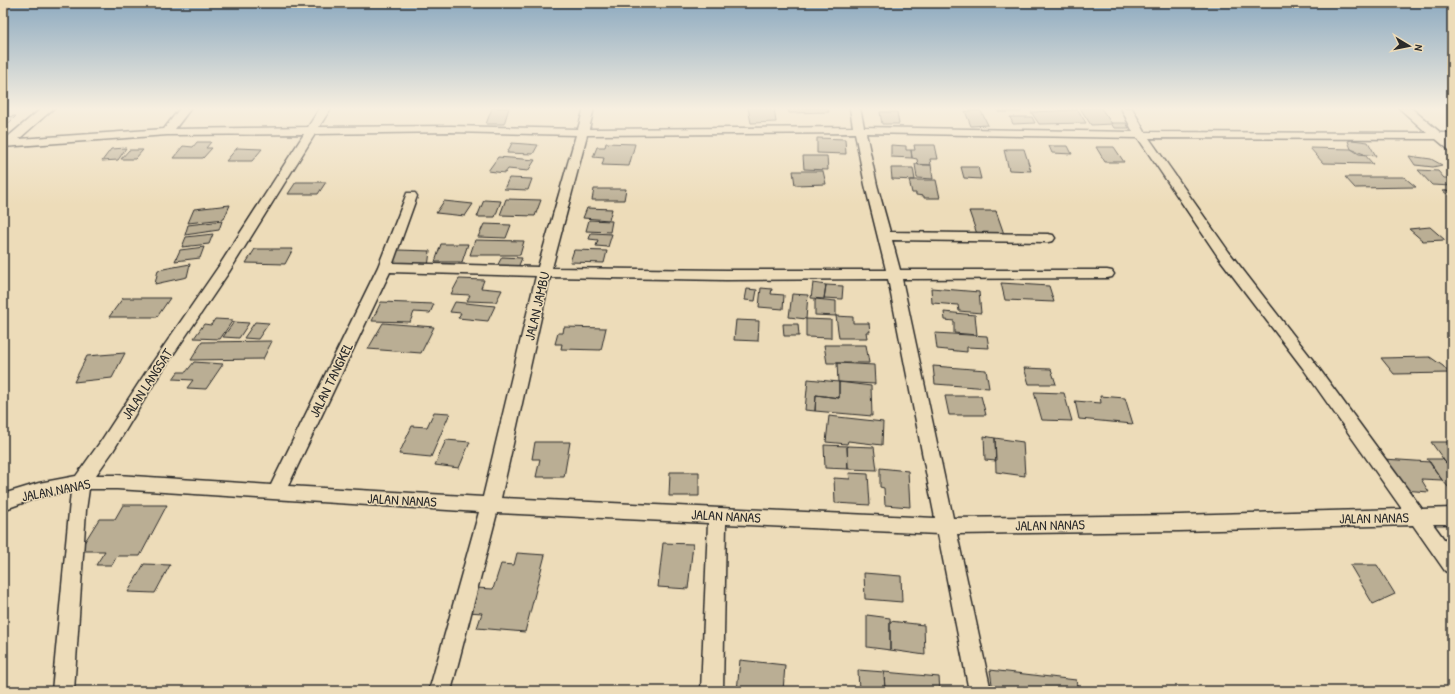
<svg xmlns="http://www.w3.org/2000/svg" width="1455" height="694" font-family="'Patrick Hand',sans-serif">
<rect width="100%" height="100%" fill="#eddcb9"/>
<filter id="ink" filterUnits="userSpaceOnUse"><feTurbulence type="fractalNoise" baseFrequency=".025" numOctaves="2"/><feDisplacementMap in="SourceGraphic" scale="8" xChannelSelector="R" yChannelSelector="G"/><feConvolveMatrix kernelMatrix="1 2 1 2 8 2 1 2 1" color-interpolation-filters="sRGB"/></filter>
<g filter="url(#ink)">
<!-- building -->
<path fill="#baae94" stroke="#2b2b2b" d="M492,108H509L504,124H486Z
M748,108H774L776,122L751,123Z
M788,108H828L829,112L789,113Z
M997,108H1019L1021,112H998Z
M1080,108H1101L1112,124L1091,125Z
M1078,110L1086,123L1039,124L1031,112Z
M965,111H981L988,125L971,126Z
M880,112H897L899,124H882Z
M16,116L4,128H3V117Z
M1010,117H1032L1035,123L1013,124Z
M1111,123H1126L1129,128H1114Z
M817,138L845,139L846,154L817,153Z
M1352,140L1368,142L1376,156L1359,154L1351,149L1348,141Z
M197,142H211L206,148H212L203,158H173L183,146L193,147Z
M512,143L538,145L533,154L507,153Z
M606,143L635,144L629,166L602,165L604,158L593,157L597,147H605Z
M891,145L906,146V150H911L912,158L891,157Z
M914,145H935L938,159H930L931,165H918L917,159L912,158L911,150H915Z
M1049,146H1068L1072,154L1052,153Z
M1096,147H1114L1124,162H1105Z
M126,148L118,160L102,161L111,149Z
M237,148L262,149L252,161H226Z
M1310,148L1351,149L1364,154L1373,164L1323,163Z
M1006,149H1024L1031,171L1009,170L1004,150L1007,151Z
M129,150H143L135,159H121Z
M803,156H827L828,170L804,169Z
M1409,156L1431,159L1442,165L1433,167L1415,165Z
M498,157L535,160L528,171L508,169L505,173L488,171Z
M915,164L931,165L933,179L917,178Z
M961,167H978L981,179L964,178Z
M891,168H913L915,180L892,179Z
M1418,170L1438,171L1444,178H1452V186L1432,185Z
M793,171H823L826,184L795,185Z
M1345,177H1404L1416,187L1355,188Z
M509,178L532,179L528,190L504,189Z
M909,180H936L940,198H924V196L916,195V193H912Z
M296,182H326L318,194H288Z
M594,189H626L624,200H592Z
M1452,190V198L1443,191Z
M506,199L541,200L535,216L500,215Z
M484,200L501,201L495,217H477Z
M444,201L473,204L465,216L436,213Z
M230,205L224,219L188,223L194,209Z
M587,208L612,209L609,220L583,218Z
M969,211H996L1004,234H977Z
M589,220L612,221L610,232L586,231Z
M222,221L219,230L185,235L188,225Z
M484,224L511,225L506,238L478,237Z
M1430,227L1445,240L1423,241L1409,229Z
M591,233L612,234L608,247L596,246L598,240L589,239Z
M213,234L209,244L182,247L186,237Z
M475,240L524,241L520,255H470Z
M441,244H468L462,262H435Z
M204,247L200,258L175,261L180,250Z
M255,249H293L285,264L246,263Z
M398,250L430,251L428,267L389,265Z
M574,250L607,251L604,263L570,262Z
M502,257L522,258L517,270L496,268Z
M190,264L187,277L155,284L158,270Z
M459,279L484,280L481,288L502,290L496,302L467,301L470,295L451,294Z
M813,283L826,285L824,299L811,298Z
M1001,283L1049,286L1054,302L1005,300Z
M826,285L843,286L842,299L824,298Z
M761,288L772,289L771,294L784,295L783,309L759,307Z
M931,288L979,292L981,313L959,311L958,305L932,303Z
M747,289L757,290L755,301L745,300Z
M792,294L808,295L806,319L789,317Z
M123,298H170L157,317H109Z
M815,299L836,301V316L815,315Z
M381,302L434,304L430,313L414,312L410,322L372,321Z
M455,302L495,306L488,321L458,318L461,313L450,312Z
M944,312L975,315L977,335L954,333V321L945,320Z
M836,316L853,317V323H869L870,332H866L867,338H839Z
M215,319L233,320L220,339L194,338L204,324L211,325Z
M806,319L831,320V338L806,337Z
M736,320L759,321L758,341L734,340Z
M234,322L249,323L239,338L223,337Z
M255,322L269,323L258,339L244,338Z
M383,323L434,327L421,353L368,349Z
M783,324H798L799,336H784Z
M564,327L606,328L601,350L561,349L562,344H555L558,333H563Z
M935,333L987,336L989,348L967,347V352L937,349Z
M272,341L263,359L191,360L202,342Z
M824,345H866L869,363H827Z
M125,353L112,378L74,382L87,356Z
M1430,357L1443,366L1449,373L1394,374L1381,358Z
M194,362L223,364L206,389L187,388L193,380L173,379L178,372H186Z
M837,363L874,365L875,384L838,382Z
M933,366L986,370L989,388L935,384Z
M1024,368L1051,369L1056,384H1029Z
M808,379L839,382V398L816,395L815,411L805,410Z
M839,382L871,386L872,416L815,411L816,395L839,398Z
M1034,392L1064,393L1072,421L1042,420Z
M945,396H981L986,415H949Z
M1100,396L1125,398L1133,424L1079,419L1075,401L1101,403Z
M434,412L450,413L431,457L399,454L412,426L427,427Z
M829,416L883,422L882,445L848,441L847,444L826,442Z
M984,436L995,438L996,461L985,460Z
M995,438L1023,442L1025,476L996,472Z
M446,440L470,442L459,468L435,465Z
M535,442H570L564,477H536L540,459H532Z
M1431,442H1452V463H1446Z
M824,445L847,446L848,469L825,468Z
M847,446L874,447L877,470L848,469Z
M1384,459L1430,462L1442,480L1421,479L1429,492L1403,490Z
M1427,459H1442L1446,463H1452V489H1450L1442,480Z
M880,468L908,471L910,507L885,505L884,488L880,487Z
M670,472H699V496H669Z
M849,473L868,474L870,505L835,503L834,478L850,479Z
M123,505H167L140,556H117L112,565H96L105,551H79L99,519H115Z
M663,543L693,544L688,589L658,587Z
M517,553L545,555L525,632L477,628L482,613L468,612L476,588L493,589L501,564L514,565Z
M144,564L170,565L155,593L128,592Z
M1350,565H1377L1395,594L1373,604Z
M864,573L901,576L902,602L865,599Z
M867,615L890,618V650L867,647Z
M890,621L924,625L925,655L890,650Z
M740,660L785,665L783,691H737Z
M858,670L884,672L885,691H859Z
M990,670L1076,680L1078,691H993Z
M884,672L939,677L940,691H885Z"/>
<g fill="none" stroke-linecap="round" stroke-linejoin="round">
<defs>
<path id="minor" d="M42,108H54L19,139L164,129L180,108H191L175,129L308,127L320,108H331L319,127L451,126L578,129L584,108H594L589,129L853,127L850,108H860L864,127L1133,132L1121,108H1132L1145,132L1427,133L1399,108H1411L1441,133H1452V139H1450L1452,141V150L1448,149L1436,139L1149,138L1229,252L1312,359L1422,509L1452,508V524H1433L1452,550V574L1445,571L1413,525L1179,531L957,534L991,691H969L938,534L726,524L723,691H701L708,523L497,513L451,691H429L479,512L117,489H89L86,510L74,691H52L71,491L39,497L3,510V494L39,483L76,476L101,441L146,372L219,266L304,134L167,135L3,147V141ZM451,132L576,135L538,267L393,263L417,196L415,193H407L378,267L271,485L117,475H96L113,451L156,380L229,272L315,134ZM855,133L865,185L886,270H726L552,268L587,135ZM866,133L1138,138L1219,258L1302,367L1402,509L1179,515L953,518L902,279L1107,278L1112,277L1114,274L1112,271L1107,270H900L892,240L1048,242L1053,241L1055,238L1053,235L1048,234L890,232L877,185ZM390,272L536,276L483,497L288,486ZM550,277L726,280L888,279L935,518L501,498Z"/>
</defs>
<!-- minor casing -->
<use href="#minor" stroke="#2b2b2b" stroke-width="3"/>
<!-- minor -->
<use href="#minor" fill="#eddcb9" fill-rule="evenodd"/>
</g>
</g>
<!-- sky -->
<linearGradient id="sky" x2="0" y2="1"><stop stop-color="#8daac0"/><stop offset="0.53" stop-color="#f7efe0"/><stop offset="1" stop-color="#f7efe0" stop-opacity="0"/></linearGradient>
<rect width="1455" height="205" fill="url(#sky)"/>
<g text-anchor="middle" stroke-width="3" stroke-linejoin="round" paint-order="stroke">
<!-- street labels -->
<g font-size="14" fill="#2b2b2b" stroke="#eddcb9">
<text transform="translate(537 306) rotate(-77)" y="5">JALAN JAMBU</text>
<text transform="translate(331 380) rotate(-64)" y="5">JALAN TANGKEL</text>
<text transform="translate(147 384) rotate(-57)" y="5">JALAN LANGSAT</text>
<text transform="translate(56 490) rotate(-11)" y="5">JALAN NANAS</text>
<text transform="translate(402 500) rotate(3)" y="5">JALAN NANAS</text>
<text transform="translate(726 516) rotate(3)" y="5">JALAN NANAS</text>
<text transform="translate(1374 518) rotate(-1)" y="5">JALAN NANAS</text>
<text transform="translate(1050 525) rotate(-1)" y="5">JALAN NANAS</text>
</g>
</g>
<!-- margin -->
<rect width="1455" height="694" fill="none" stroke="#eddcb9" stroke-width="16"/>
<rect x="8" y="8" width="1439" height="678" fill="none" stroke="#2b2b2b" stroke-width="1.5" filter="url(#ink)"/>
<!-- north arrow -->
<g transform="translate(1409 46) rotate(100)" stroke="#eddcb9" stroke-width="3" paint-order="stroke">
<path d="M0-3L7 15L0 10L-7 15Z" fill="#2b2b2b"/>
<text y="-6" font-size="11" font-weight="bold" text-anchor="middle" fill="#2b2b2b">N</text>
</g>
</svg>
